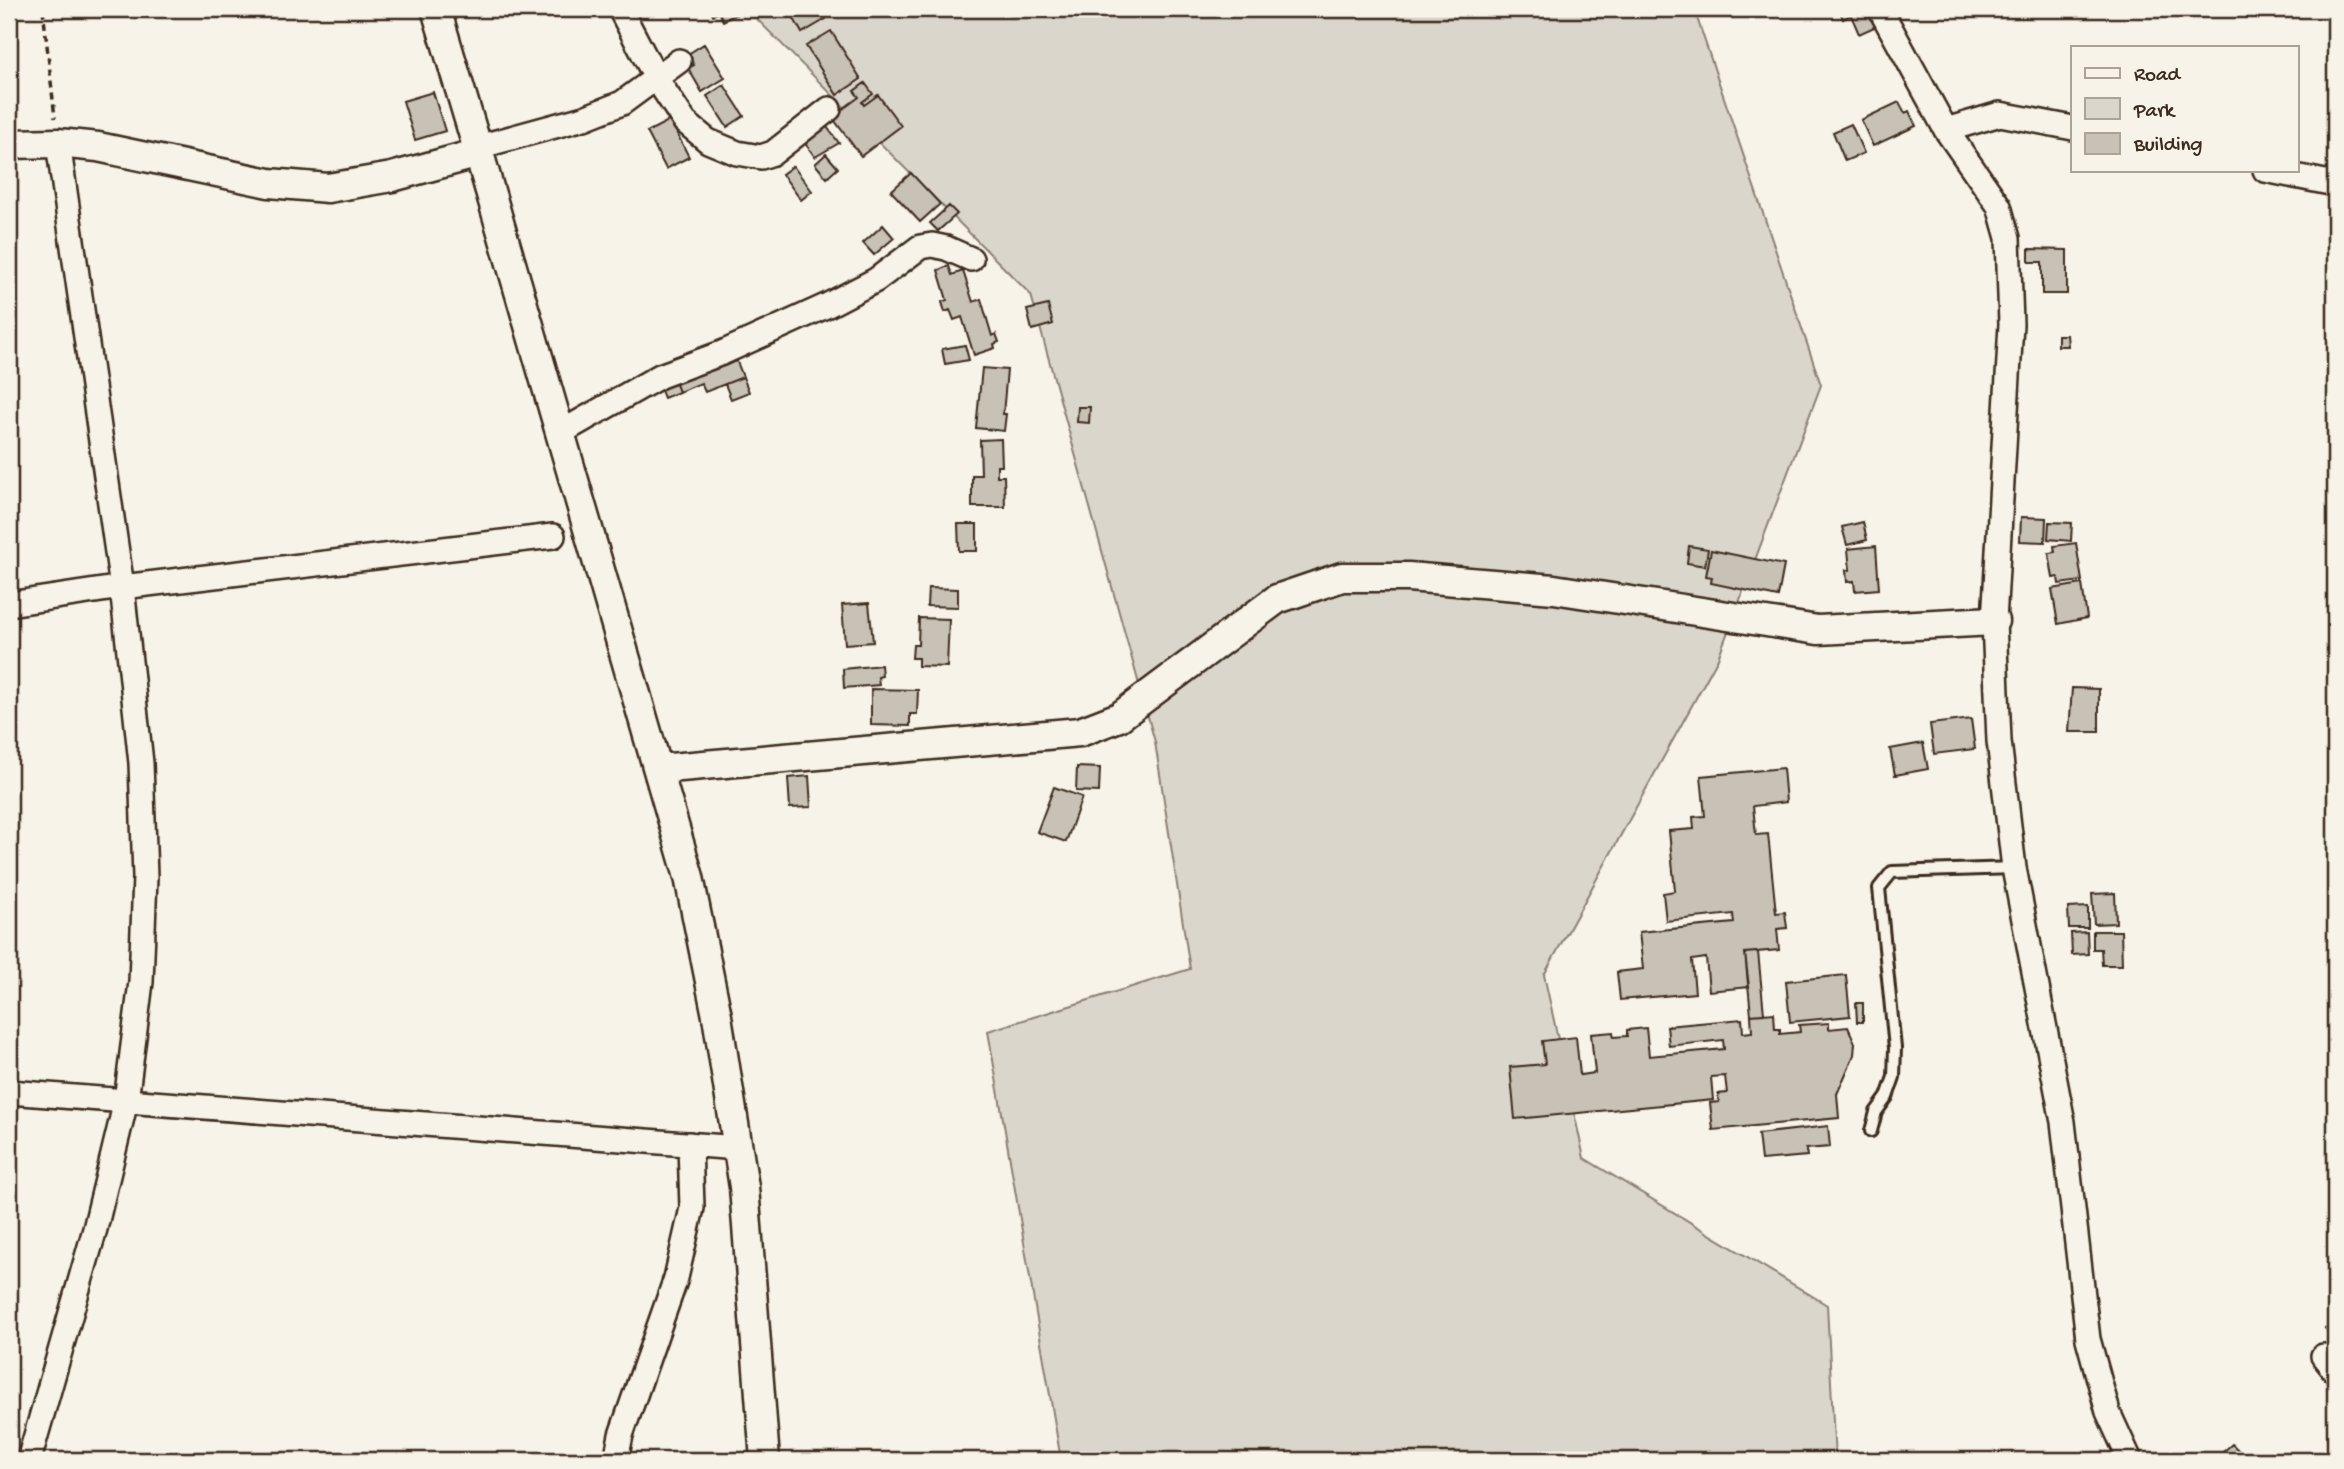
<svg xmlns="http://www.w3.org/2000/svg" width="2344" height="1469" font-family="'Gochi Hand',sans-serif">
<rect width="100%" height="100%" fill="#f7f3e8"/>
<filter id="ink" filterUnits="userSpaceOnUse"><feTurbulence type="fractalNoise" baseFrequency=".0143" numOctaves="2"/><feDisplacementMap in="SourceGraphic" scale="14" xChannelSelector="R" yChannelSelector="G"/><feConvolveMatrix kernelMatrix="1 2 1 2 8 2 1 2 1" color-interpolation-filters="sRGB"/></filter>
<g filter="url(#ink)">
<!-- green -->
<path fill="#dbd6cb" stroke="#8b8074" stroke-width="2" d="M747,9H1694L1821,385L1718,658L1544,975L1584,1158L1827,1305L1835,1460H1061L988,1031L1190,969L1155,742L1031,295Z"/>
<!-- building -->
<path fill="#c8c1b6" stroke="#3b2a1e" stroke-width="2" d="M710,9H747L723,21L719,12L713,15Z
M808,9H820L826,19L802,33L793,17Z
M1839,9H1876L1883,23L1859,34L1851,15L1843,19Z
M831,31L861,79L837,95L806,46Z
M704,44L725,78L702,92L688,68L694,65L688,54Z
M865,83L873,94L862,102L864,105L878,95L901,126L861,156L832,117L859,97L854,91Z
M724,85L744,116L727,127L707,96Z
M433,92L445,131L415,140L403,101Z
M1899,102L1905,113L1909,111L1916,126L1873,146L1861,120Z
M670,120L689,157L666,169L647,132Z
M824,123L839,143L815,157L802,139Z
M1851,124L1864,153L1845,161L1833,132Z
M826,154L838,168L827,178L815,164Z
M793,166L812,191L801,200L782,174Z
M911,173L940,204L920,222L891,191Z
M949,206L957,214L938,231L930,223Z
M883,225L894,238L874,255L863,243Z
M2029,249L2067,250V294H2042V262H2029Z
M949,266L952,275L963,271L973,302L981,299L992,336L996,334L999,342L994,344L995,348L974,355L962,317L954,320L950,310L945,312L942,302L947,300L938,270Z
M1048,305L1053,324L1032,330L1027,310Z
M2058,335H2067L2068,346H2058Z
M965,345L969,360L945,364L942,349Z
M734,354L743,377L705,392L701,383L679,392L674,379Z
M982,368L1007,370L1003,414H1006L1004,431L976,428Z
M743,377L749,392L731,399L725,384Z
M674,379L679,392L664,398L659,385Z
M1078,407H1090L1089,423L1077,422Z
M1001,439L1002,466H997V476H1004L1005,507H972V475H981L980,440Z
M2021,517L2046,518L2045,542L2020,541Z
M1863,522L1867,540L1847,545L1842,527Z
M2049,522L2072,523L2071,541L2048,539Z
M958,524H977V551H959Z
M2076,543L2082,581L2059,584L2058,577L2053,578L2049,553L2055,552L2054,546Z
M1689,546L1708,549L1705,566L1687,563Z
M1876,546L1879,589L1855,591L1854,581L1847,582L1846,570H1850L1848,549Z
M1711,550L1784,565L1778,597L1711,583L1712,577L1706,576Z
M2082,584L2087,618L2058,624L2052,589Z
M928,588L958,589V607L927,606Z
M869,603L873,642L845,644L842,605Z
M919,618L949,619L947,667L918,666V658H912L913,645H918Z
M881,665L882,676L878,677L879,685L844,688L843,669Z
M2072,688L2099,689V732H2069Z
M871,689L918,690L917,714H910V726L871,725Z
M1971,719L1975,749L1934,754L1930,724Z
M1923,743L1928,769L1895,775L1890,749Z
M1077,767L1100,768L1099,792L1076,791Z
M1783,768L1786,802L1753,806L1756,835L1768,834L1776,913L1785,912L1787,928L1777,929L1779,950L1745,953L1749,987L1709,991L1706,958L1692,960L1695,993L1620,1000L1617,972L1643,969L1639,932L1734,923L1733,914L1666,921L1663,893L1675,891L1669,831L1694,829L1693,817L1705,816L1701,776Z
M809,776L811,807L790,808L788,778Z
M1054,787L1082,797L1066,842L1037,832Z
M2115,893L2116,923L2094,924L2092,894Z
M2088,907V928H2069L2068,908Z
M2093,931H2121L2122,965H2102L2101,949H2093Z
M2087,932L2088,954L2072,955L2071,933Z
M1758,952L1764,1014L1751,1015L1745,953Z
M1846,975L1850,1016L1790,1022L1786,981Z
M1856,1003H1863V1022H1857Z
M1774,1013L1775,1029H1780V1034L1800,1032L1799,1025L1829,1023V1029L1848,1027L1855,1043L1854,1055L1837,1094L1839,1118L1713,1130L1710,1103L1719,1102L1718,1094L1727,1093L1725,1076L1711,1077L1713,1100L1515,1119L1510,1067L1545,1064L1542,1041L1576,1037L1580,1075L1595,1073L1591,1034L1613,1032L1614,1037L1627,1036V1030L1646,1028L1649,1056L1724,1049L1723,1040L1669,1046L1667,1026L1742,1019L1743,1033L1752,1032L1751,1015Z
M1828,1126L1830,1147L1806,1149L1807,1156L1761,1160L1758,1134Z
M2335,1319V1340L2325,1328Z
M2232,1444L2248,1460H2216L2215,1459Z"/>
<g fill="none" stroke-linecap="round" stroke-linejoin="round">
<defs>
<path id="service" d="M1871,1131L1876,1112L1887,1097L1894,1077L1895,1048L1879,888L1892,872L2014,868"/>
<path id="minor" d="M620,9L656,78L685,122L708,141L737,153L761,157L773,153L829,109
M1880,9L1946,130L1999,206L2008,238L2011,324L1994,621L1999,741L2014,868L2063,1122L2088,1339L2108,1412L2130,1460
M1946,130L2000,114L2073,128
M478,147L584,118L622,103L679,61
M2265,170L2335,184
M560,433L660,376L722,353L828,305L876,280L920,247L932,245L946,248L971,259
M9,604L122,587L553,536
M9,1092L738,1148
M2323,1356L2335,1371
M29,1460L95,1229L126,1101L141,982L145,877L141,763L122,587L58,143
M616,1460L621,1435L676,1278L692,1208L690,1144"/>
<path id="tertiary" d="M436,9L479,153L689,877L717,1016L744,1187L765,1460
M9,144L58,143L98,147L269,183L328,188L392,177L479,153
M658,769L1080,732L1119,717L1277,599L1342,577H1408L1554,589L1818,630L1994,621"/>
</defs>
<!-- service casing -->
<use href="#service" stroke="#3b2a1e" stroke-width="16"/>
<!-- minor casing -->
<use href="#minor" stroke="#3b2a1e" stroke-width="28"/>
<!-- tertiary casing -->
<use href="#tertiary" stroke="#3b2a1e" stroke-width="33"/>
<!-- path -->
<path stroke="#3b2a1e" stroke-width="3.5" stroke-dasharray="7 5" stroke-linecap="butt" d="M43,9L55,118"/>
<!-- service -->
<use href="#service" stroke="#f7f3e8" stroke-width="10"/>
<!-- minor -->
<use href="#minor" stroke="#f7f3e8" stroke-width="23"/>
<!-- tertiary -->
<use href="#tertiary" stroke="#f7f3e8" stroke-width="28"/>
</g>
</g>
<!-- margin -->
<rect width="2344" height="1469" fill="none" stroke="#f7f3e8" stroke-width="35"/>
<rect x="18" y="18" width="2309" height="1434" fill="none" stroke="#3b2a1e" stroke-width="2.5" filter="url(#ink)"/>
<!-- legend -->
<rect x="2071" y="46" width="228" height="126" fill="#f7f3e8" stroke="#aca397" stroke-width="2"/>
<rect x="2085" y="68" width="35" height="10" fill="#f7f3e8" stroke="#aca397" stroke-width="2"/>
<text x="2134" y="80" font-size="21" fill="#3b2a1e">Road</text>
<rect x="2085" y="98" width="35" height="21" fill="#dbd6cb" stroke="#aca397" stroke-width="2"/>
<text x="2134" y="116" font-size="21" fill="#3b2a1e">Park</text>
<rect x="2085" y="133" width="35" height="21" fill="#c8c1b6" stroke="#aca397" stroke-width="2"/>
<text x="2134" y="150" font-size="21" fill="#3b2a1e">Building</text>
</svg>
